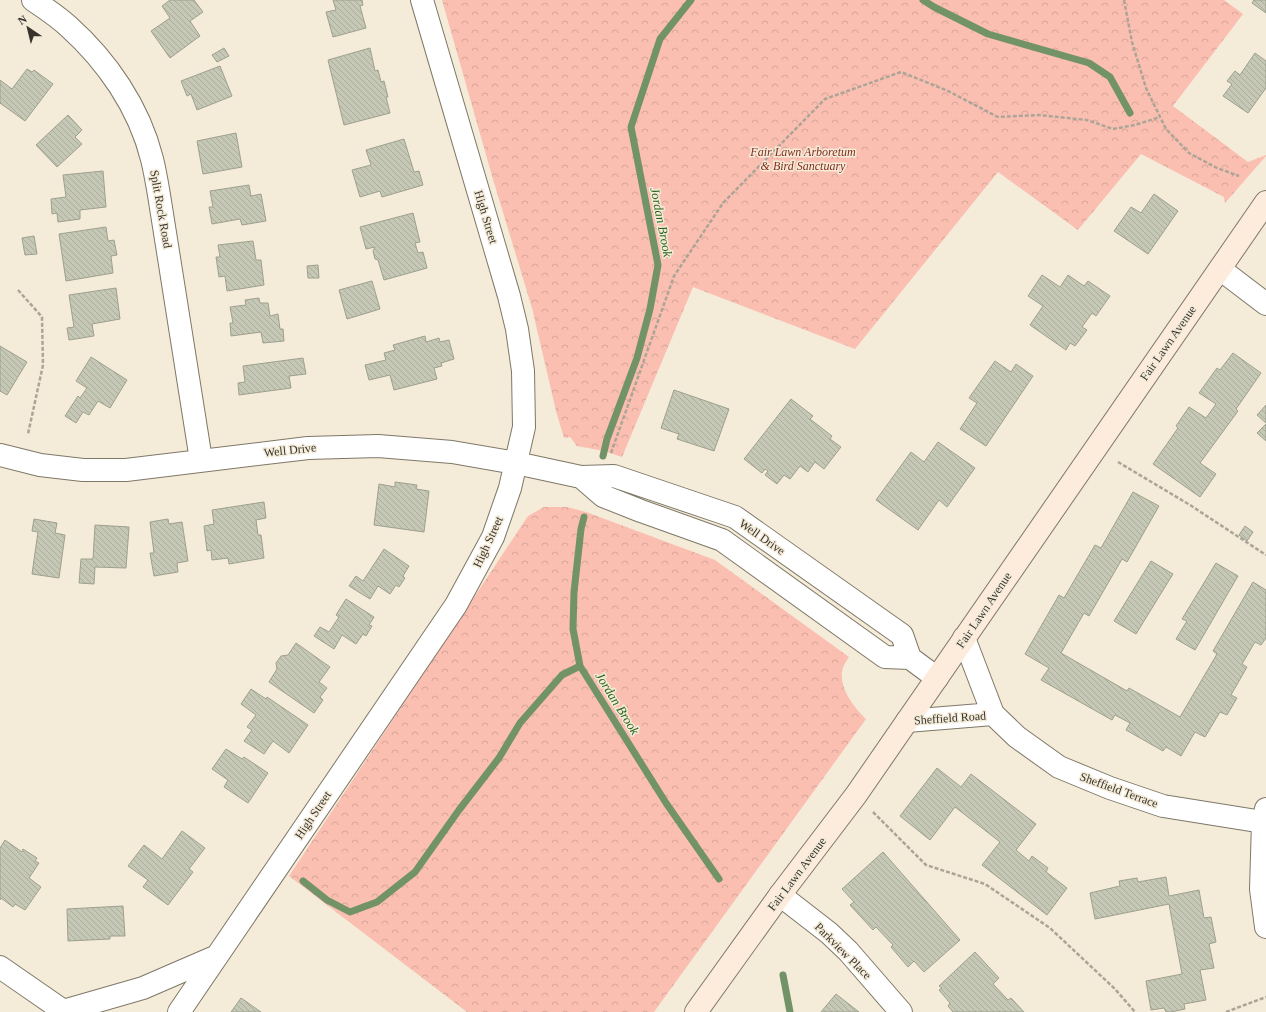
<svg xmlns="http://www.w3.org/2000/svg" width="1266" height="1012" font-family="'Times New Roman',serif">
<defs>
<pattern id="park-crowns" width="20" height="18" patternUnits="userSpaceOnUse"><rect width="20" height="18" fill="#fbbfb2"/><path d="M2 6a3 3 0 1 1 6 0M12 15a3 3 0 1 1 6 0" fill="none" stroke="#d8a599"/></pattern>
<pattern id="building-back-hatch" width="6" height="6" patternUnits="userSpaceOnUse"><rect width="6" height="6" fill="#c6c8b6"/><path d="M-1 5l2 2M0 0l6 6M5-1l2 2" fill="none" stroke="#abac9d"/></pattern>
</defs>
<rect width="100%" height="100%" fill="#f4ebd9"/>
<!-- park -->
<path fill="url(#park-crowns)" d="M442,0H1224L1243,14L1173,106L1248,162L1266,155V156L1225,203L1224,197L1141,154L1078,230L998,172L855,349L693,287L622,457L604,451L577,446L570,437L564,438L556,411L532,308L492,176Z
M544,507H567L586,512L715,560L849,657C846,661 843,666 842,671C840,690 854,707 866,719L654,1012H467L289,876L528,516Z"/>
<g fill="none" stroke-linecap="round" stroke-linejoin="round">
<!-- stream -->
<path stroke="#729267" stroke-width="7" d="M923,0L934,7L988,34L1089,63L1110,77L1130,113
M603,456L607,439L637,358L650,309L658,265L631,127L660,39L691,0
M584,517L581,529L574,592L573,629L580,666L666,803L719,879
M303,881L327,900L350,912L377,902L415,872L459,810L499,758L520,723L562,675L580,666
M783,975L790,1012"/>
</g>
<!-- building -->
<path fill="url(#building-back-hatch)" stroke="#9ea08e" d="M170,0H194L203,12L190,21L200,36L170,58L151,31L170,18L162,6Z
M333,0H362L363,5L360,6L366,28L333,37L326,12L336,10Z
M1254,0H1266V13L1252,3Z
M224,48L229,56L217,62L212,55Z
M370,48L375,71L378,70L381,82L384,81L388,97H386L390,113L344,125L328,60Z
M1255,53L1266,61V88L1248,113L1223,96L1232,84L1227,81L1235,71L1240,75Z
M220,66L232,96L197,110L191,94L187,96L181,81Z
M27,69L32,72L34,70L53,84L25,121L0,103V80L12,89Z
M68,115L82,130L75,137L82,144L57,167L36,145Z
M236,133L242,167L203,174L197,141Z
M404,139L414,172L419,171L423,185L382,197L380,191L360,197L352,170L371,165L366,150Z
M103,171L106,207L80,210V219L58,222L57,213L52,214L51,199L66,197L63,175Z
M249,185L251,196L261,194L266,221L242,225L240,219L212,224L209,207H213L210,191Z
M1154,194L1178,211L1148,254L1114,231L1131,207L1141,213Z
M413,213L420,242L415,243L418,253L423,252L427,268L384,280L378,260L375,259L373,251L375,247L366,249L360,227Z
M106,227L108,241L114,240L117,255L111,256L113,273L66,281L59,234Z
M34,236L37,254L25,255L22,238Z
M253,241L256,260H261L264,285L227,291L225,276L219,277L216,257H220L218,245Z
M318,265L319,278H308L307,266Z
M1042,275L1060,287L1068,275L1084,286L1088,281L1110,296L1096,316L1092,313L1082,327L1087,330L1075,346L1070,343L1066,350L1030,325L1043,306L1028,296Z
M372,281L380,309L347,319L339,290Z
M116,288L120,319L92,324L94,336L69,340L67,328L74,327L69,295Z
M259,298L260,303H268L270,316L278,314L280,329H283L284,341L263,343L261,332L231,336L230,323H233L230,307L246,305L245,300Z
M425,336L426,342L439,338L440,342L449,340L454,359L441,363L442,366L434,368L437,379L394,390L390,375L369,380L365,365L386,360L384,353L395,350L393,345Z
M0,346L27,362L7,395L0,391Z
M1233,353L1261,373L1236,409L1238,411L1200,463L1216,474L1200,497L1153,464L1178,428L1176,426L1189,407L1206,418L1216,404L1199,393L1217,368L1220,370Z
M91,357L127,380L110,408L98,401L89,415L83,412L76,423L65,416L78,396L80,398L87,388L76,381Z
M303,358L306,374L289,376L291,388L239,395L238,383L245,382L243,366Z
M995,361L1011,372L1016,364L1033,376L986,446L960,429L977,403L969,398Z
M674,390L729,409L714,451L677,439L679,434L661,428Z
M791,399L813,416L810,419L832,436L830,439L841,447L824,469L815,462L808,472L800,466L790,479L784,475L777,484L765,475L768,471L765,469L762,473L744,459Z
M1266,405V423L1257,415Z
M1266,424V441L1257,433Z
M938,442L975,468L947,507L939,500L918,530L876,500L911,452L924,462Z
M395,482L417,485L416,489L429,491L424,532L374,525L379,484L395,487Z
M1133,492L1159,506L1127,562L1122,559L1089,616L1084,613L1061,653L1127,691L1129,688L1180,717L1217,654L1213,651L1253,582L1266,590V638L1261,645L1255,642L1242,664L1247,667L1231,695L1237,698L1227,715L1220,712L1205,737L1195,732L1181,756L1166,747L1163,751L1126,730L1130,723L1115,715L1112,720L1041,680L1049,668L1025,654L1059,595L1064,598L1095,545L1101,548Z
M264,502L266,518L256,520L258,535H261L264,558L229,564L228,558L212,560L211,550L207,551L204,526L214,524L212,510Z
M34,519L57,523L55,533L65,535L59,578L32,574L38,532L32,531Z
M168,519L169,524L182,522L188,561L177,563L178,572L154,576L150,553H154L150,522Z
M95,525L129,527L126,568L95,567L94,584L79,583L81,559H93Z
M1245,526L1253,532L1247,541L1239,535Z
M384,549L409,566L403,576L405,578L399,587L396,585L390,594L378,586L370,599L349,586L356,576L363,581Z
M1151,561L1173,574L1136,634L1114,621Z
M1216,563L1238,576L1195,650L1176,639L1187,621L1182,619Z
M346,599L374,617L369,625L372,626L366,636L363,634L356,644L342,635L334,649L314,636L320,627L329,632L339,617L336,615Z
M296,643L330,667L319,682L327,688L320,697L323,700L314,713L269,682L277,669L276,663L281,656L288,655Z
M251,689L266,699L267,697L308,725L289,753L273,741L264,754L244,741L252,730L247,727L256,715L241,704Z
M226,749L242,759L244,757L268,773L248,803L224,787L228,780L212,769Z
M937,768L961,787L971,774L1036,824L1016,850L1029,861L1032,856L1048,868L1046,872L1067,888L1047,915L982,865L1000,842L955,807L930,840L900,816Z
M182,831L205,848L189,869L193,872L168,905L143,887L148,880L128,866L144,845L162,859Z
M5,840L22,852L23,849L37,858L35,861L39,863L29,878L41,887L25,910L15,904L13,907L1,898L0,900V848Z
M883,852L960,940L924,972L914,961L908,967L891,947L893,945L876,927L873,930L850,905L854,902L842,889Z
M1166,877L1169,896L1199,890L1204,918L1211,917L1216,942L1209,944L1214,968L1200,970L1206,1000L1184,1004L1185,1009L1171,1012H1166L1164,1008L1151,1010L1146,981L1182,974L1169,904L1095,919L1090,893L1120,886L1119,881L1137,878L1138,882Z
M123,906L125,936H110V939L68,941L67,909Z
M975,952L999,978L993,984L1008,1000L1011,998L1024,1012H953L948,1006L950,1003L939,990L942,988L939,986Z
M836,994L859,1012H821Z
M241,998L261,1012H231Z"/>
<g fill="none" stroke-linecap="round" stroke-linejoin="round">
<defs>
<path id="minor" d="M33,0C45,8 57,16 68,26C107,61 139,107 152,159C155,171 157,183 159,195L201,460
M1220,269L1266,304
M0,455L40,465L83,470H126L308,448L378,446L452,452L516,463L581,477L614,476L735,517L902,635L910,658
M581,477L603,496L641,511L722,540L885,657L910,658L937,678
M964,638L993,714L1017,737L1059,767L1110,788L1163,806L1263,822
M907,721L993,714
M1266,809L1263,822L1261,889L1266,927
M780,895L829,933L848,951L901,1012
M0,967L65,1012
M63,1011L143,988L217,956
M179,1012L456,605L493,537L510,488L524,427L523,371L517,329L509,296L422,0"/>
<path id="secondary" d="M696,1012L780,895L856,795L1266,202"/>
</defs>
<!-- minor casing -->
<use href="#minor" stroke="#7f7867" stroke-width="24"/>
<!-- secondary casing -->
<use href="#secondary" stroke="#7f7867" stroke-width="24"/>
<!-- path -->
<path stroke="#aca597" stroke-width="2.5" stroke-dasharray="4 2" stroke-linecap="butt" d="M1124,0L1132,42L1146,88L1166,129L1189,153L1217,168L1239,176
M18,290L42,317L43,365L28,434
M611,453L674,276L723,203L825,99L901,72L948,91L998,117L1039,115L1087,120L1113,129L1135,125L1160,117
M1118,462L1190,505L1266,555
M873,812L926,865L985,884L1050,928L1115,989L1135,1012
M1226,1012L1266,997"/>
<!-- minor -->
<use href="#minor" stroke="#fff" stroke-width="22"/>
<!-- secondary -->
<use href="#secondary" stroke="#fdebdc" stroke-width="22"/>
</g>
<g text-anchor="middle" stroke-width="3" stroke-linejoin="round" paint-order="stroke">
<!-- park labels -->
<g font-size="12" font-style="italic" fill="#842c1a" stroke="#f4ebd9">
<text x="803" y="156">Fair Lawn Arboretum<tspan x="803" dy="14">&amp; Bird Sanctuary</tspan></text>
</g>
<!-- street labels -->
<g font-size="12" fill="#38342d" stroke="#f4ebd9">
<text transform="translate(161 209) rotate(80)" y="4">Split Rock Road</text>
<text transform="translate(486 217) rotate(73)" y="4">High Street</text>
<text transform="translate(1168 343) rotate(-55)" y="4">Fair Lawn Avenue</text>
<text transform="translate(290 450) rotate(-6)" y="4">Well Drive</text>
<text transform="translate(762 537) rotate(35)" y="4">Well Drive</text>
<text transform="translate(488 542) rotate(-65)" y="4">High Street</text>
<text transform="translate(984 610) rotate(-56)" y="4">Fair Lawn Avenue</text>
<text transform="translate(950 718) rotate(-4)" y="4">Sheffield Road</text>
<text transform="translate(1119 790) rotate(20)" y="4">Sheffield Terrace</text>
<text transform="translate(313 815) rotate(-56)" y="4">High Street</text>
<text transform="translate(797 874) rotate(-53)" y="4">Fair Lawn Avenue</text>
<text transform="translate(843 951) rotate(45)" y="4">Parkview Place</text>
</g>
<!-- water labels -->
<g font-size="13" font-style="italic" fill="#286518" stroke="#f4ebd9">
<text transform="translate(662 222) rotate(79)" y="5">Jordan Brook</text>
<text transform="translate(618 703) rotate(58)" y="5">Jordan Brook</text>
</g>
</g>
<!-- north arrow -->
<g transform="translate(28 28) rotate(325)" stroke="#f4ebd9" stroke-width="3" paint-order="stroke">
<path d="M0-3L7 15L0 10L-7 15Z" fill="#38342d"/>
<text y="-6" font-size="11" font-weight="bold" text-anchor="middle" fill="#38342d">N</text>
</g>
</svg>
